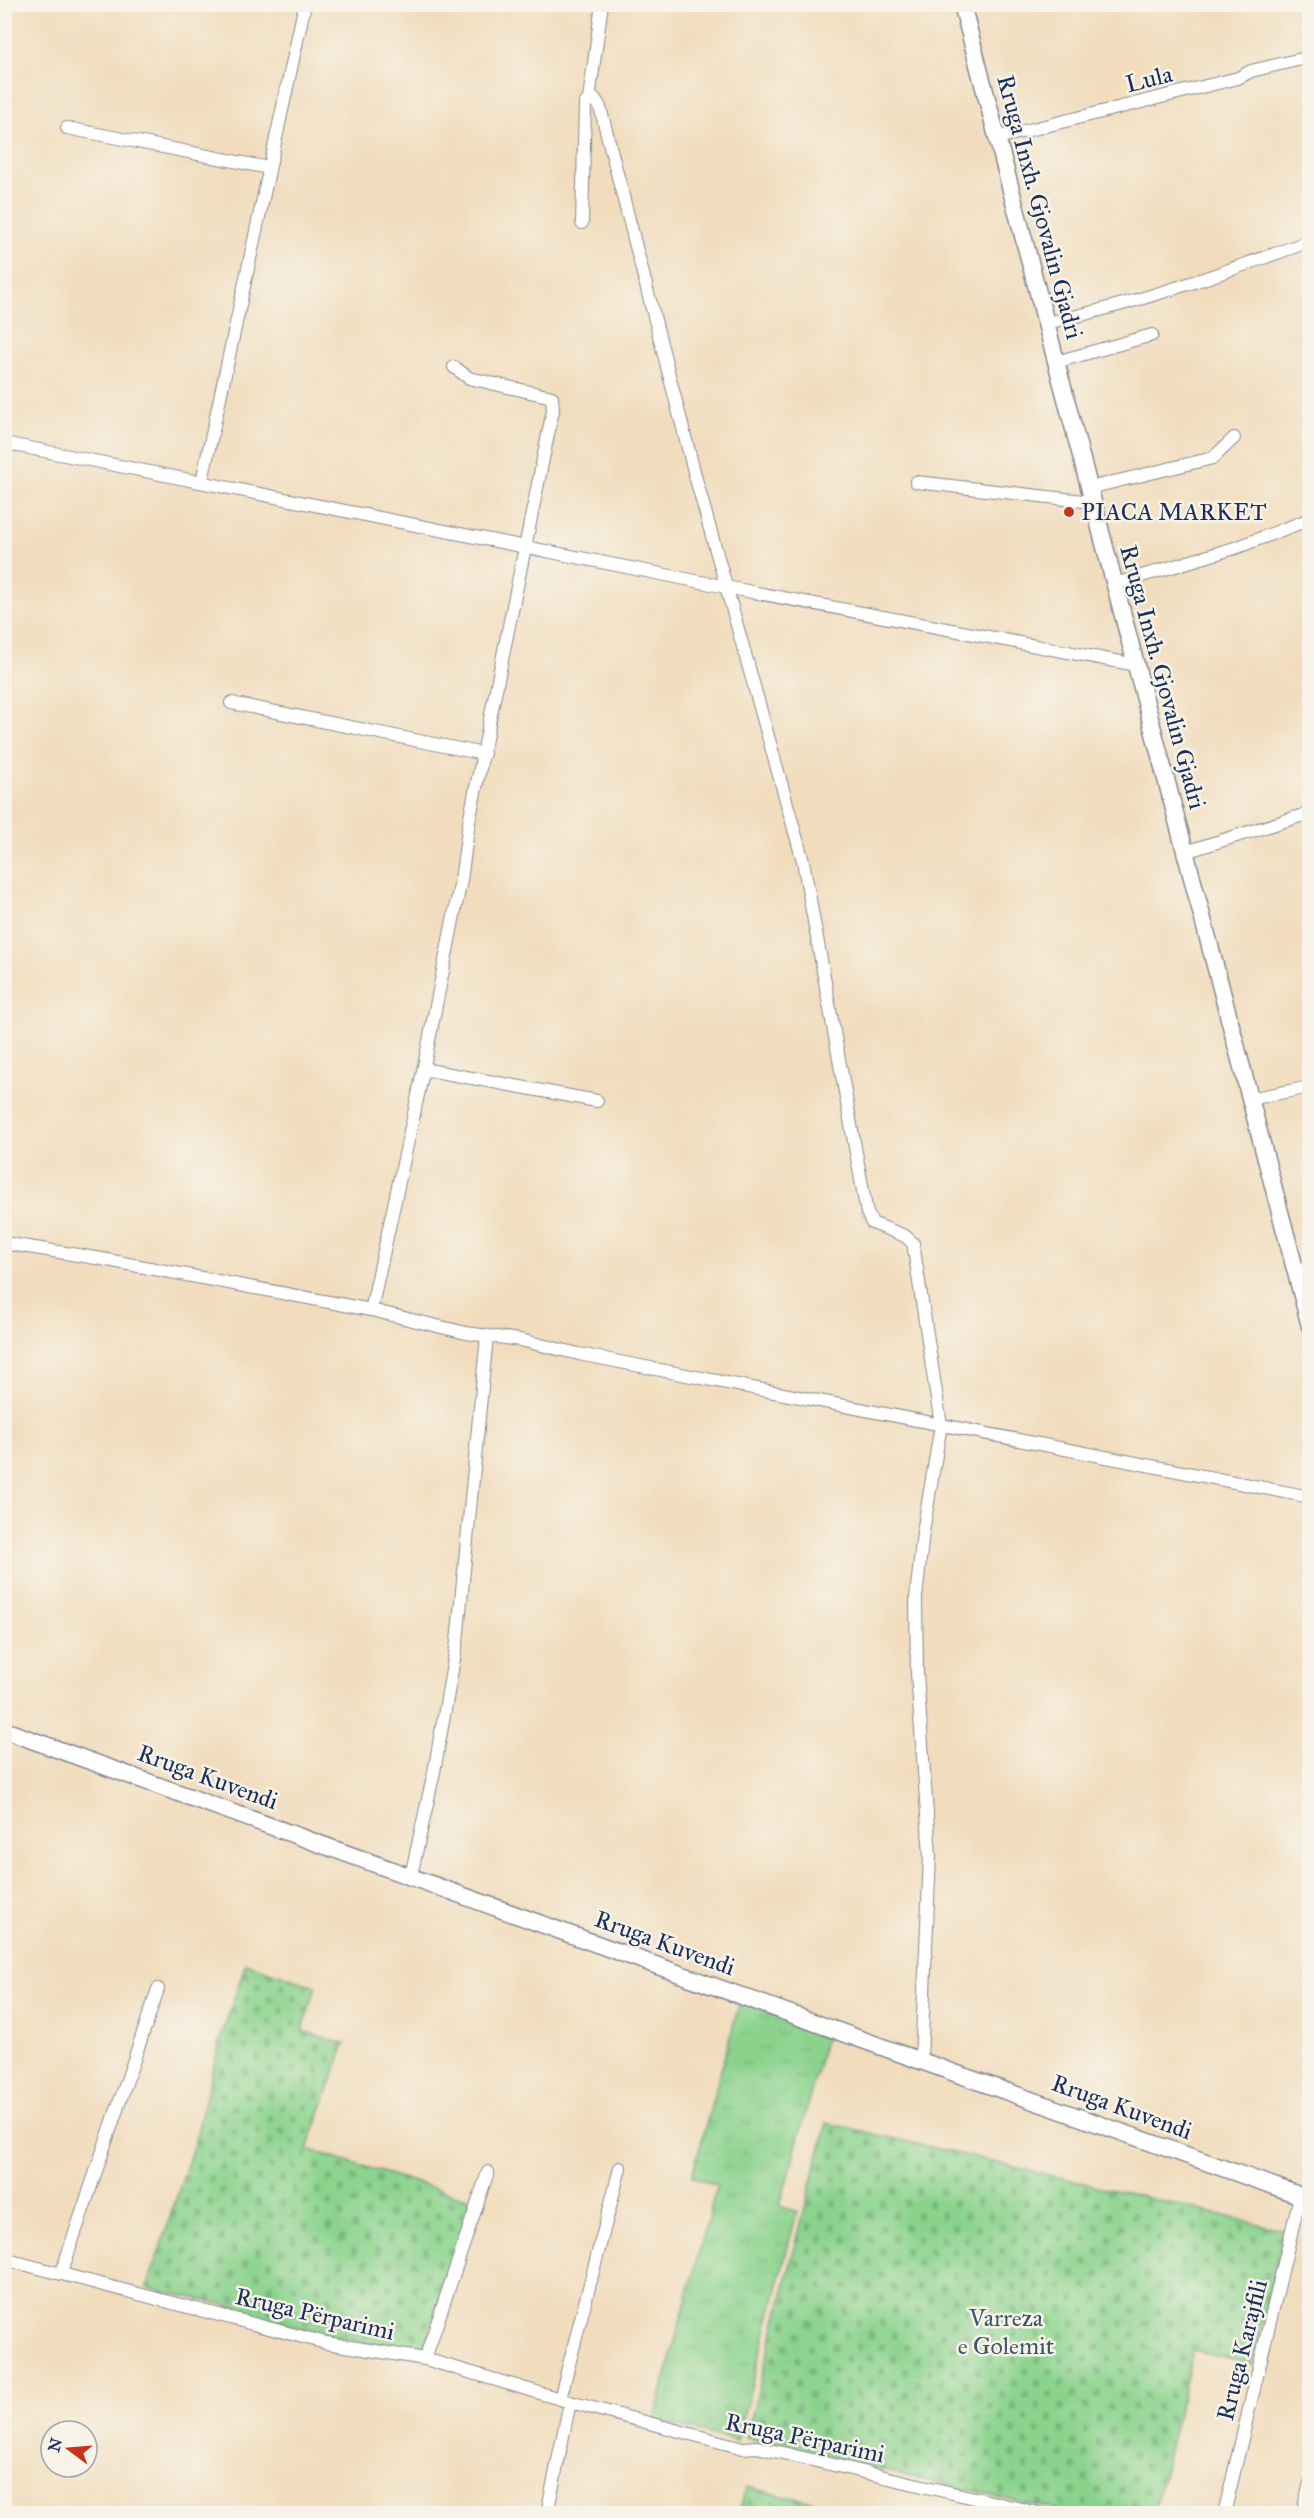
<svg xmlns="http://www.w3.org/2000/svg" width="1314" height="2518" font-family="'IM FELL Great Primer',serif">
<defs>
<pattern id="grass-tufts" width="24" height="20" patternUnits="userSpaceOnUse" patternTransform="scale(1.5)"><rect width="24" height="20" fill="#8bd38d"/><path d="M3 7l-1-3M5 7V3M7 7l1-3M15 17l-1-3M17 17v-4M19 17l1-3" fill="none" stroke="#77b57c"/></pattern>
<pattern id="cemetery-stones" width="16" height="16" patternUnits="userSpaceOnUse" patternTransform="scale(1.5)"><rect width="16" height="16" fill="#8bd38d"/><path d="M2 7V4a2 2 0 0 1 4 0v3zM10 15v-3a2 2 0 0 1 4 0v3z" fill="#77b57c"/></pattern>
</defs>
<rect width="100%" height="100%" fill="#f7f3e8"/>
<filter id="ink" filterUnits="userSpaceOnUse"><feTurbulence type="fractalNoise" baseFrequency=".0167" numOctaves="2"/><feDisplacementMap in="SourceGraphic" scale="12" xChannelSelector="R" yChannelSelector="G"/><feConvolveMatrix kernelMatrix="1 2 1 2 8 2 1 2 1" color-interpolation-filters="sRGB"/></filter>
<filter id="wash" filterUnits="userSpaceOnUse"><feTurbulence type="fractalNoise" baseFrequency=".008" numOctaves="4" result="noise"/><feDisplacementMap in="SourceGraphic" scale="24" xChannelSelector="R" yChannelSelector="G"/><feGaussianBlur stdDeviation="1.35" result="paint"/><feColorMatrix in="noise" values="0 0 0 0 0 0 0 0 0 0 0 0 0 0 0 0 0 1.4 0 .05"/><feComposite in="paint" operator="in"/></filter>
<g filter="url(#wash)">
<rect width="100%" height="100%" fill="#f1ddbd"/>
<!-- grass -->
<path fill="url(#grass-tufts)" stroke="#538176" stroke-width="1.5" d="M740,2001L827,2033L780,2206L797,2212L737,2441L654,2420L717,2185L692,2176Z"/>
<!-- cemetery -->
<path fill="url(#cemetery-stones)" stroke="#538176" stroke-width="1.5" d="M246,1963L316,1987L302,2031L345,2044L307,2149L476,2201L420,2356L247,2316L235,2307L147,2288L195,2141L220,2041Z
M827,2123L1285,2230L1253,2364L1193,2351L1154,2513H1069L746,2438Z
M746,2487L861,2513H739Z"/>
</g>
<g filter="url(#ink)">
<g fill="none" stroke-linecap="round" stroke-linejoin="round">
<defs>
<path id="street" d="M589,99L602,4
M67,128L269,168
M997,138L1238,78L1251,71L1310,57
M582,223L585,104L589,99H595L600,107L696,479L803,861L867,1213L872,1223L905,1236L913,1243L941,1425L923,1532L916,1598L917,1674L930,1856L921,2061
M1046,323C1136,304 1223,273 1310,241
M1056,362L1152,335
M454,367L469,378L552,397L553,410L469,822L461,880L420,1086L371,1310L466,1333L520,1340L579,1354L1310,1497
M4,443L726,587L1136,665
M202,481L305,4
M916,482L1092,502
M1089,488L1213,458L1234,438
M1115,584L1238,547L1310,519
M231,703L484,754
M1185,852L1310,813
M423,1069L597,1101
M1250,1099L1310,1087
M4,1243L102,1259L371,1310
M411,1876L434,1772L457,1642L487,1336
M4,2259L326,2343L425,2359L570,2402L743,2448L757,2447L1042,2514
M61,2274L158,1989
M425,2359L488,2172
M560,2399L620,2168
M547,2514L570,2402
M1224,2514L1300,2196
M1302,2514L1310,2483"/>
<path id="secondary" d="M962,4L1310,1326
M4,1730L921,2061L1310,2199"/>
</defs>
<!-- street casing -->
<use href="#street" stroke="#86868e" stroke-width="14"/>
<!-- secondary casing -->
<use href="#secondary" stroke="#86868e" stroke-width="19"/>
<!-- street -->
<use href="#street" stroke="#fff" stroke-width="12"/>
<!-- secondary -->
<use href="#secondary" stroke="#fff" stroke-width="16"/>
</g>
</g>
<!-- markers -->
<circle fill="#c8321e" stroke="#f7f3e8" stroke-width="2" cx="1069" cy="512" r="6"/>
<g text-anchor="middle" stroke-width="5" stroke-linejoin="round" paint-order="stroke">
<!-- street labels -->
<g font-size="24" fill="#1b2f5e" stroke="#f7f3e8">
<text transform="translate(1149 79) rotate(-14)" y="8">Lula</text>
<text transform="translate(1040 207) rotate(75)" y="8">Rruga Inxh. Gjovalin Gjadri</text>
<text transform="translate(1163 677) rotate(75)" y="8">Rruga Inxh. Gjovalin Gjadri</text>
<text transform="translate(208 1777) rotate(20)" y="8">Rruga Kuvendi</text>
<text transform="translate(665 1943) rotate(20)" y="8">Rruga Kuvendi</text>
<text transform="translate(1122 2107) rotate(20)" y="8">Rruga Kuvendi</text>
<text transform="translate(315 2314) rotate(13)" y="8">Rruga Përparimi</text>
<text transform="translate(1242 2350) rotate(-76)" y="8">Rruga Karajfili</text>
<text transform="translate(805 2438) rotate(12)" y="8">Rruga Përparimi</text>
</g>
<!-- poi labels -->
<g font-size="24" fill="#1b2f5e" stroke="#f7f3e8" text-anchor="start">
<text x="1081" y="520">PIACA MARKET</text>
</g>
<!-- park labels -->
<g font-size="24" fill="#37586a" stroke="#f7f3e8">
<text x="1006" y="2326">Varreza<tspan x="1006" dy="28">e Golemit</tspan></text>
</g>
</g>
<!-- margin -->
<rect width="1314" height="2518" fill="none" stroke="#f7f3e8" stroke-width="24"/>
<!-- north arrow -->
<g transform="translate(69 2449) rotate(286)"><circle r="28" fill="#f7f3e8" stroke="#9fa5b1" stroke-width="1.5"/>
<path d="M0-4.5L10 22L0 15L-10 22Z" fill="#c8321e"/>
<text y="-9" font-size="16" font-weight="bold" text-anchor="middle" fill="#1b2f5e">N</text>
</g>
</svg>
